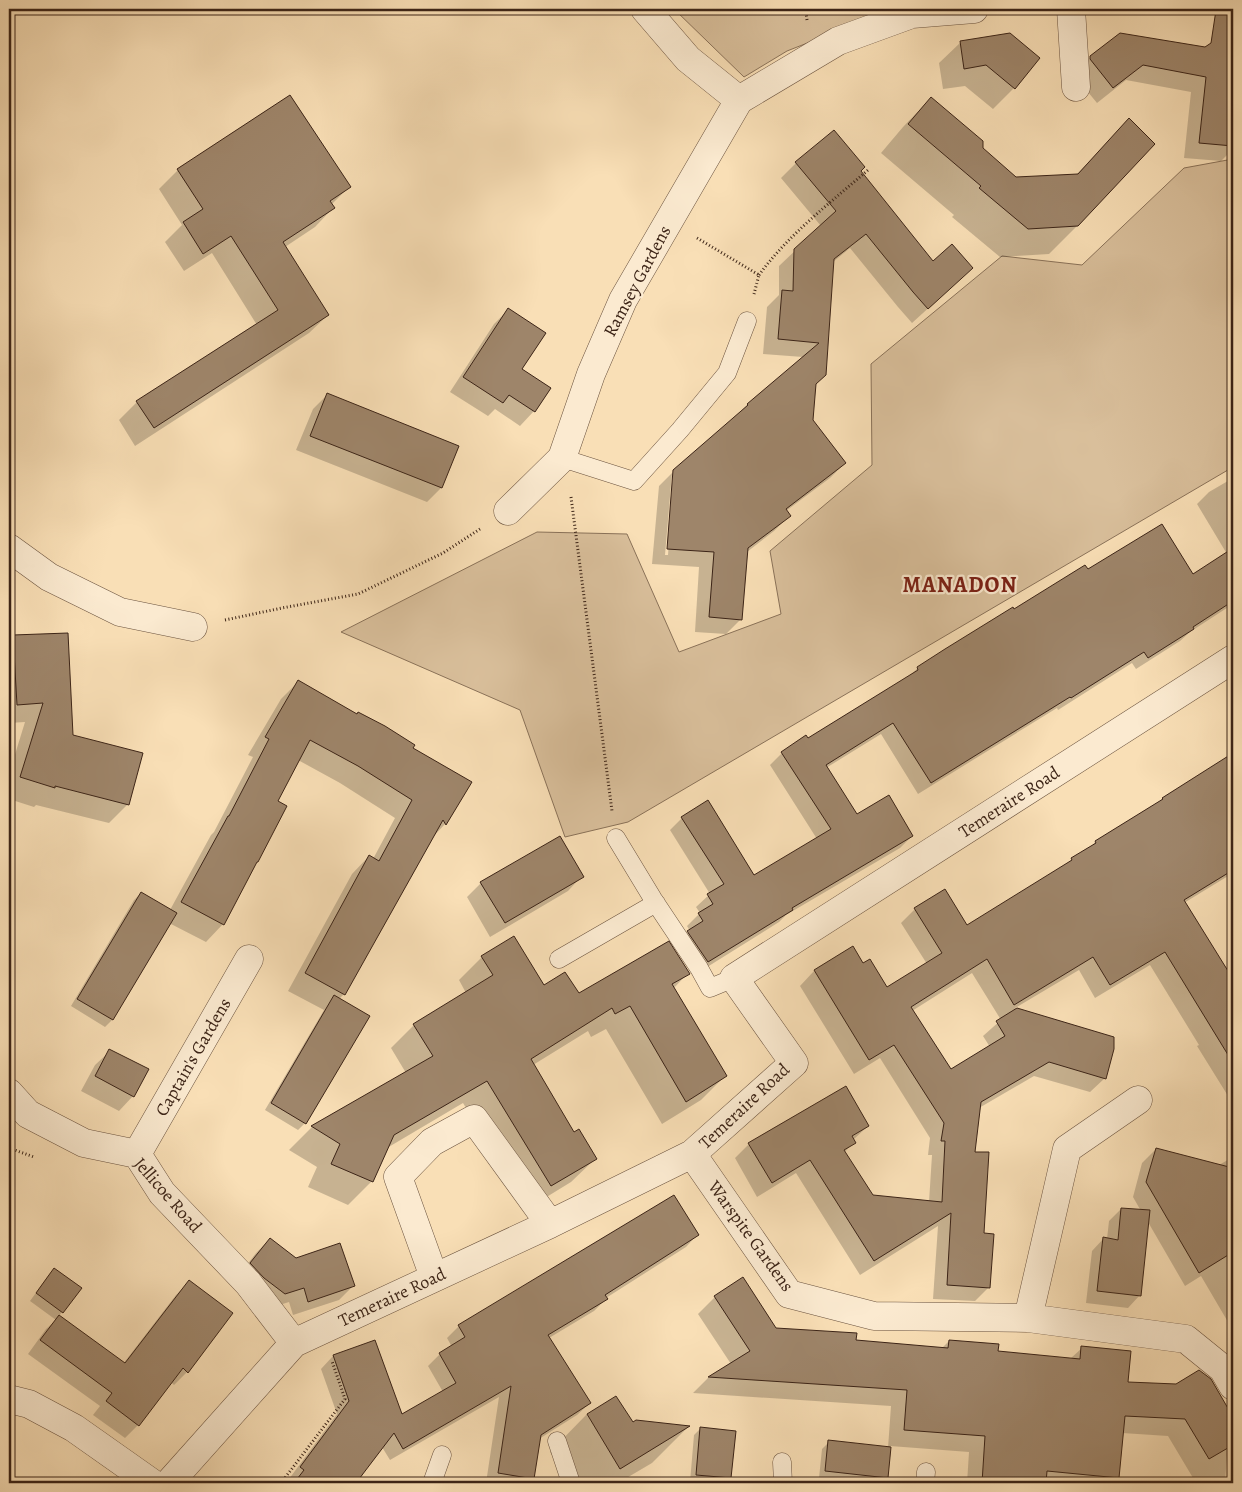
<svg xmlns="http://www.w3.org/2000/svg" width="1242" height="1492" font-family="Alegreya,serif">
<rect width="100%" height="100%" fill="#f9dfb6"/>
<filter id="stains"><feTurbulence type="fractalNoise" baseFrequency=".004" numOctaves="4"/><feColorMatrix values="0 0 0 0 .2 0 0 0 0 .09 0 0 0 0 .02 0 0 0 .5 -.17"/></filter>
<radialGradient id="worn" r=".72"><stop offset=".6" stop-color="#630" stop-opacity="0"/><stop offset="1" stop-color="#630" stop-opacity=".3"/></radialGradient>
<!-- green -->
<path fill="#d9bf9b" stroke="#8a7259" d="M674,9H894L787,51L744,77Z
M1233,159V467L628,822L565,837L520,710L341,632L537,532L627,534L679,652L781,614L770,551L872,465L871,364L1002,256L1082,265L1184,168Z"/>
<!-- shadow -->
<path fill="#0003" fill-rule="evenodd" d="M1233,29V149L1221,161L1184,158L1191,92L1126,80L1097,103L1074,75L1091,57L1205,49Z
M961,42L1014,88L993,109L965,86L943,89L939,63Z
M289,97L349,187L331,205L333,208L315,227L285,247L328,315L309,333L135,446L119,420L137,402L257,325L212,253L184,271L165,242L182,225L159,189L178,170Z
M931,98L982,149L1016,178L1076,175L1129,120L1077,226L1049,254L1000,257L952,217L954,215L881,153L903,127Z
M796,163L859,171L933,263L956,283L912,323L898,307L850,248L833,262L815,384L812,421L845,463L830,478L786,511L789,516L774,531L747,552L741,619L726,634L695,632L699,567L652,564L659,486L672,473L665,555H668L674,471L733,419L748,404L803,357L763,354L767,307L779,295V266L821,226L781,178Z
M508,310L520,369L534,411L520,426L495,409L488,416L450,392L494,324Z
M327,395L458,447L441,488L427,502L296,450L313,409Z
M1233,478V604L1190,632L1180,641L1136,669L1132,663L1058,710L1057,708L918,794L881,734L826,768L857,816L912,836L900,848L786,915L779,922L696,974L676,944L690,931L687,926L700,913L696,907L710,894L670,830L682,818L754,877L817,839L770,765L782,753L808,740L908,677L918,668L1014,611L1087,571L1192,575L1227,554L1197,504L1209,492Z
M14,637L71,736L128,804L109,823L36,805L34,807L9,799V774L25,722L9,723V642Z
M299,681L470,782L445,824L432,838L344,994L339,999L305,1123L298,1130L265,1110L324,1010L288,991L352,874L369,856L373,859L395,818L340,783L298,760L276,802L223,924L206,942L169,923L112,1020L105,1027L71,1006L134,900L141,893L170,910L211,835L214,832L253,757L248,755L281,699Z
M1233,755V873L1184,903L1225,968L1230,966L1233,972V1104L1197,1046L1199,1045L1150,965L1095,998L1079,970L1015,1008L1113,1038L1105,1078L1090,1092L1034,1076L979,1108L974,1153L989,1287L975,1301L933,1299L938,1226L860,1275L796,1173L757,1197L735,1158L749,1144L846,1088L868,1126L853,1140L854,1142L844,1153L872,1196L929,1202L932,1155H928L930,1138L880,1058L854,1074L800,986L814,971L852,948L863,964L887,989L927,964L901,923L915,909L967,926L1065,865L1072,859L1090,848L1095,842L1157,804L1162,799ZM972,973L1001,1020L983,1036L990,1047L950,1071L912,1011Z
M582,876L568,891L490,937L467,897L481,883Z
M482,957L544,986L578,995L688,973L673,989L725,1076L701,1100L662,1124L606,1029L591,1037L588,1031L533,1065L574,1134L595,1159L571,1182L527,1209L463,1103L387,1148L372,1181L348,1205L308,1187L317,1167L289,1150L312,1127L406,1073L391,1048L414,1025L466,993L459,980Z
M110,1051L133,1096L119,1111L81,1091L95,1065Z
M1156,1149L1219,1165L1233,1157V1319L1228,1322L1201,1276L1185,1286L1148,1222L1140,1295L1128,1308L1086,1303L1092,1251L1104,1238L1107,1239L1109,1221L1121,1209L1141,1211L1133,1197L1142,1163Z
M698,1234L686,1247L606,1298V1299L594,1311L549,1338L590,1403L577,1415L539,1439L533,1478L528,1483H486L499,1397L390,1460L382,1447L355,1483H292L293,1482L289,1479L337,1414L321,1369L333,1356L374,1342L401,1416L443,1392L428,1366L440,1354L452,1347L447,1338L459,1326Z
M270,1239L296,1259L354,1285L339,1300L293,1315L289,1302L270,1308L237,1278L256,1253Z
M54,1269L62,1312L59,1316L123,1364L176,1295L189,1282L187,1372L174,1385L171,1382L138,1425L125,1438L93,1415L100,1406L28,1354L46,1329L56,1320L30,1301L48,1276Z
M742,1279L775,1329L855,1341L942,1348L949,1341L997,1352L1070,1359L1082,1348L1127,1383L1176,1385L1210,1380L1233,1420V1449L1227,1455L1225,1483H1196L1168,1436L1122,1433L1118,1477L1112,1483H967L969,1452L890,1446L887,1477L880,1483L819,1478L822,1449L829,1442L888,1448L891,1406L693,1393L708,1378L731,1364L698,1314L715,1297Z
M587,1414L632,1424L688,1427L652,1463L618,1483H569L550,1452Z
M701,1428L730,1477L724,1483L690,1482L694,1435Z"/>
<!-- building -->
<path fill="#9e856a" stroke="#3c2417" d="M1216,10L1233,11V146L1199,143L1206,77L1143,65L1113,88L1090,59V56L1120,33L1205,47L1211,43Z
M1010,33L1040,58L1015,89L986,65L964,69L960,41Z
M290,95L351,187L330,201L335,208L283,242L329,315L154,428L136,401L278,310L231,236L203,254L183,222L203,209L177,169Z
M931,97L983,141V148L1016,177L1078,174L1129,118L1155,144L1078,226L1028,229L979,188L981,186L908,124Z
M834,130L865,167L861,171L933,261L952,244L973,268L928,309L913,292L866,234L834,259L826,375L816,384L813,420L846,463L786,509L791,516L748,548L742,620L709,617L714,552L667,549L673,470L748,405L747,404L819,343L778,339L780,314L782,290L793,291L794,249L836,211L795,162Z
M508,308L546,333L522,369L551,388L535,412L509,395L503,403L463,377Z
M327,393L459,446L442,488L310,436Z
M1162,524L1193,574L1233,548V601L1193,627L1194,629L1148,658L1144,652L1071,698L1070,697L931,783L893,723L826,765L857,814L889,795L913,836L792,908L793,910L708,962L687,931L703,921L698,913L713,904L707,894L724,884L681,817L708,800L754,875L831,829L781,752L806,735L808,738L918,670L917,667L945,649L1013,607L1014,609L1085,565L1088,569Z
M68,633L73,735L143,753L129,805L55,786V788L20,777L43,703L17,705L13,635Z
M298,680L357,714L358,712L385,726L415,745L413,748L472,782L446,825L443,820L345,995L305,973L369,855L379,861L412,800L358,766L310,740L278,801L287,806L258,862H257L224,925L181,902L228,816H229L269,739L265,737Z
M1233,753V870L1184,900L1233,979V1063L1165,952L1110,985L1093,957L1014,1005L987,959L911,1007L951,1069L1005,1036L996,1021L1017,1008L1114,1037V1049L1106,1079L1049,1062L981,1102L975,1152H989L984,1233L994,1234L990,1288L947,1285L951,1213L874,1261L810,1160L772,1183L748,1143L846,1086L869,1126L852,1136L856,1143L844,1150L873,1195L942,1202L945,1141H941L944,1123L894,1045L869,1060L814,970L853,946L863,963L870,959L887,987L942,953L914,908L945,889L967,925L1072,860L1071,858L1096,843L1095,841L1163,799L1162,798Z
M560,836L584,877L505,923L480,882Z
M141,892L177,913L113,1020L77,999Z
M514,936L544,985L565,972L579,993L669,941L690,974L672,984L727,1076L686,1102L630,1006L615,1014L612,1008L531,1059L574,1132L579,1129L597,1159L551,1186L487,1081L394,1135L373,1182L331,1164L340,1144L311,1126L433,1056L413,1024L493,975L481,956Z
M334,995L370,1016L306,1124L271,1103Z
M109,1049L149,1069L134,1097L95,1076Z
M1156,1148L1233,1168V1252L1199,1273L1146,1182Z
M674,1195L699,1235L605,1295L608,1299L548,1335L591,1403L541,1435L534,1479L498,1473L511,1386L403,1449L394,1433L356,1483H294L304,1470L300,1467L349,1401L333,1355L375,1340L402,1414L456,1383L439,1353L465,1337L458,1325Z
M1121,1208L1150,1210L1141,1296L1097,1291L1103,1237L1118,1240Z
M270,1238L296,1258L340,1243L355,1286L308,1302L304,1288L285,1294L264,1278L250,1263Z
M54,1268L82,1288L63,1313L36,1293Z
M743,1277L776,1328L857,1333L856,1340L948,1348L949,1340L999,1344L998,1351L1080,1359L1081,1346L1131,1351L1128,1382L1176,1384L1199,1370L1211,1379L1233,1417V1445L1209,1459L1185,1419L1125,1416L1119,1478L1047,1471L1046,1483H982L985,1436L904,1430L907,1390L708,1377L750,1351L714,1296Z
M189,1280L233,1313L188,1373L183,1368L139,1426L106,1401L112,1393L40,1340L59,1315L125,1363Z
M616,1396L633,1422L636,1420L690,1426L620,1469L587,1414Z
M700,1427L736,1431L731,1478L696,1475Z
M828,1440L891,1447L888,1478L825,1471Z"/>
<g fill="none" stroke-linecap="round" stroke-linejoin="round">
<defs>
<path id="service" d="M562,458L634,481L680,430L727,373L747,321
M616,838L653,899L699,968L710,988L734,978
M559,959L656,903
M557,1441L571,1483
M782,1462L783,1483
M432,1483L442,1455
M925,1483L926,1472"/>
<path id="minor" d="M645,9L688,59L739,100
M1071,9L1076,87
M508,511L562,458L591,374L623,300L739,100L838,41L912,14L974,9
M9,548L49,577L120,612L193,627
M9,1093L28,1114L84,1143L137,1154L162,1193L248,1283L294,1343
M137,1154L249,959
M692,1154L789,1294L874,1316L1028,1318L1186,1339L1223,1369L1233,1386
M434,1277L398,1177L432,1142L474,1119L550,1224
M1028,1318L1067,1149L1138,1100
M9,1399L29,1404L74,1428L152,1483
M169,1483L294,1343L550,1224L692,1154L794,1063L734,978L1233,659"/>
</defs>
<!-- service casing -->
<use href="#service" stroke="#6b533f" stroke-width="19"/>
<!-- minor casing -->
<use href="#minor" stroke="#6b533f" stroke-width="29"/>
<!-- path -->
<path stroke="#3c2417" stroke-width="3" stroke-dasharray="1 2.5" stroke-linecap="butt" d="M807,20L806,13L812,9
M697,238L759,275L754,294
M759,275C788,235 830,203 868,170
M571,497L612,811
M225,620L282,608L358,594L443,553L480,529
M9,1148L34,1157
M281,1483L345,1399L332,1361"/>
<!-- service -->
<use href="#service" stroke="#fbead0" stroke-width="18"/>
<!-- minor -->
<use href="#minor" stroke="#fbead0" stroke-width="28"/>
</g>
<g text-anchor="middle" stroke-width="4.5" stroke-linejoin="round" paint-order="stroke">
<!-- street labels -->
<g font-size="18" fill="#3c2417" stroke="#fbead0">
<text transform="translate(637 281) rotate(-62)" y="6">Ramsey Gardens</text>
<text transform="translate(1009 802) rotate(-33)" y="6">Temeraire Road</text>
<text transform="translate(193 1057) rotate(-60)" y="6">Captain's Gardens</text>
<text transform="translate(744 1106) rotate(-43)" y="6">Temeraire Road</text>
<text transform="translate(168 1195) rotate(49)" y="6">Jellicoe Road</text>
<text transform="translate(751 1236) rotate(54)" y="6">Warspite Gardens</text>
<text transform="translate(392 1297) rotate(-25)" y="6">Temeraire Road</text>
</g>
<!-- district labels -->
<g font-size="22" font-weight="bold" letter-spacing="1" fill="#7a1f14" stroke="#fbead0">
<text x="960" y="592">MANADON</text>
</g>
</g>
<!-- margin -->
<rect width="1242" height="1492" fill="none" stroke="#f9dfb6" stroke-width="30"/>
<rect x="10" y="10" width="1222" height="1472" fill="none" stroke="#3c2417" stroke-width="2.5"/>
<rect x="15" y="15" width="1212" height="1462" fill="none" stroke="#3c2417"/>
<rect width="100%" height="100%" filter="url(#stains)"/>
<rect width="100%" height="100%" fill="url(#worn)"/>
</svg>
